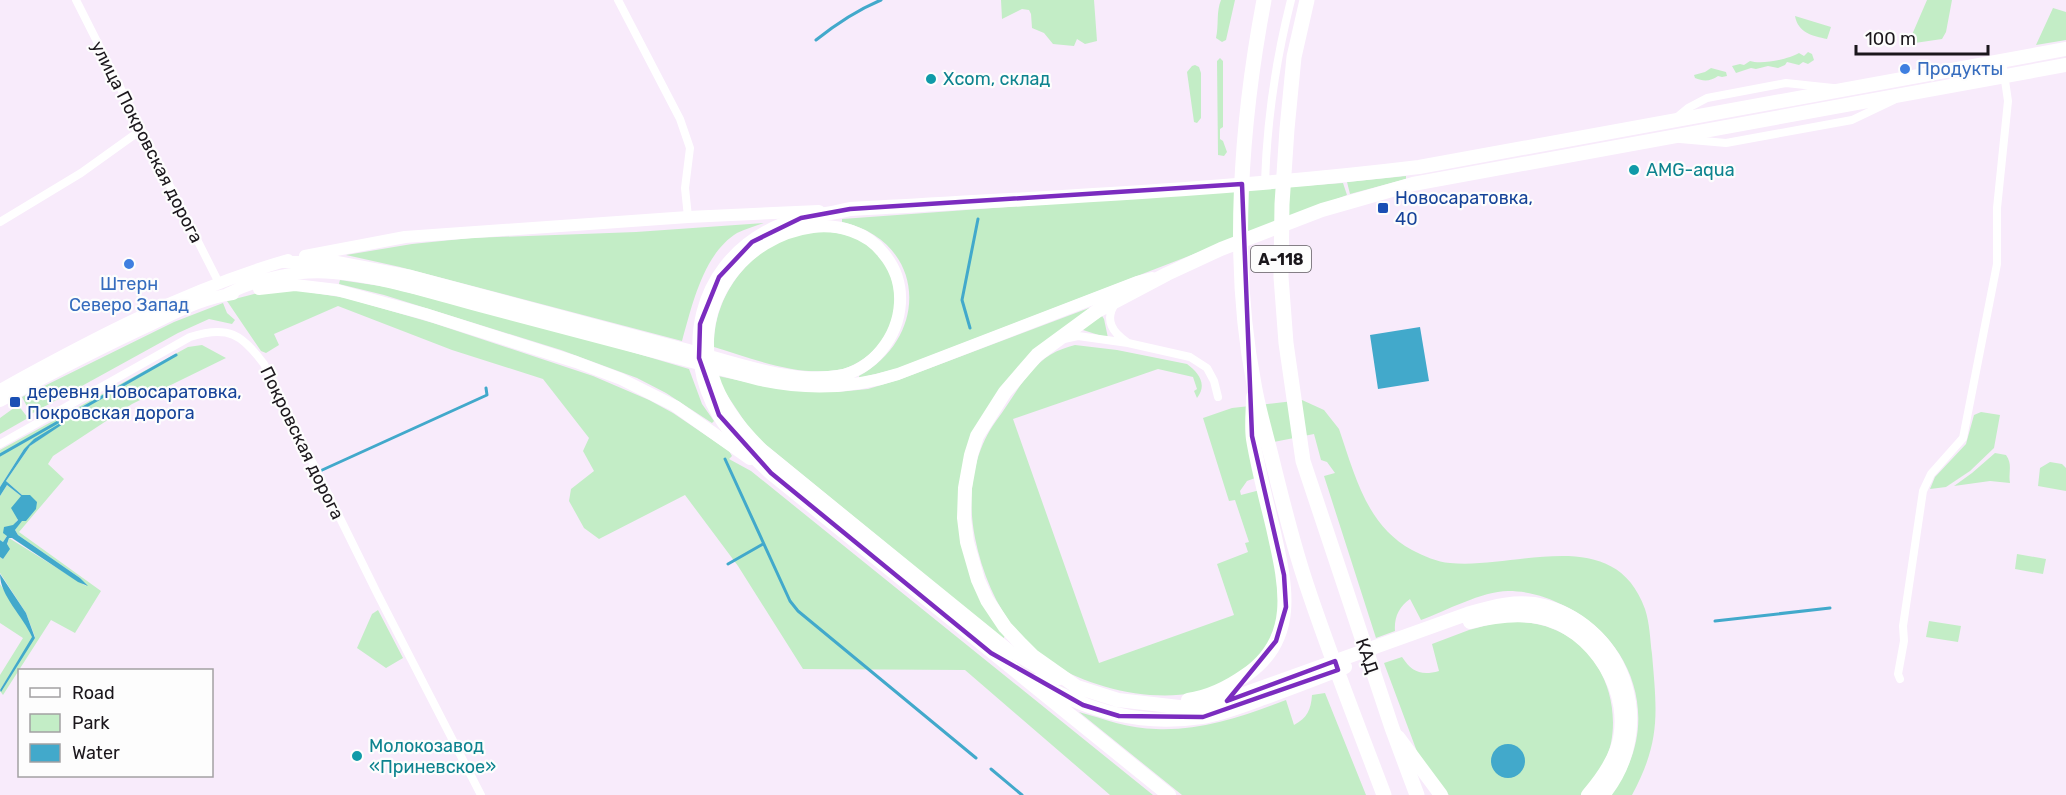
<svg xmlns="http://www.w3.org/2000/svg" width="2066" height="795" font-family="Rubik,sans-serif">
<rect width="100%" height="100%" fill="#f8ebfb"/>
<!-- green -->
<path fill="#c3edc6" d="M1001,0H1094L1097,41L1085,44L1077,39L1074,46L1053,44L1044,33L1032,28L1031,14L1029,10L1022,9L1002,19Z
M1221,0H1235L1226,40L1222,42L1216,38C1219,25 1216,12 1221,0Z
M1927,0H1952L1946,32L1942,39L1908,44Z
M2053,8L2066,12V40L2036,45Z
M1795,16L1831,27L1827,39C1813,36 1798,33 1795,16Z
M1808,52L1812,54L1814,60L1808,64L1803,62L1799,65L1787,62L1785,65L1778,68L1768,66L1756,69L1751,68L1736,73L1732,66L1740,64L1744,65L1750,61C1762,65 1789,59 1799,53L1804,56Z
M1220,58L1223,61V127L1220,129V139L1223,141L1227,152L1224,156L1218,155L1217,61Z
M1195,65L1199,67L1201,73V118L1197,123L1194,122L1187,72L1192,66Z
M1711,68L1726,72L1727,76L1722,77L1718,76C1711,81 1704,82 1695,78L1694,75L1705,72Z
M1406,176V179L1350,194L1347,182Z
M1343,183L1347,195L896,369L859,378V376C931,336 926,241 842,222V219Z
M764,223C755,226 745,229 737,233C703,254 692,306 682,341L400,267L346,255L412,244L471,238L636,232Z
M816,231C835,232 855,234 871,248C904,275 901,326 871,353C863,360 853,366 843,369C800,378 754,359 714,347C713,301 742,259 784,239C793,235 805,233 816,231Z
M340,280L387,287L568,333L689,369L702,404L714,421L712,423L666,393L637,378L561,350L384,295L339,284Z
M296,290L346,298L433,323L593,376L649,400L673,413L729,451L732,456L729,459L751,471L1153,795H1110L965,670L803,669L738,566L685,495L599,539L584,528L569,501L571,489L594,471L583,451L589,438L543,379L452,350L338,306L274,334L279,345L266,353L261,351L227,301L258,293Z
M223,303L227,313L235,320L232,324L209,319L178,333L31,414L22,397L174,322Z
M1089,308L1090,310L1032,352L974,433L959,519L1005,636L1003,639L753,434L723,389L718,376L774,388L838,392L868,389L901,379Z
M1102,316L1104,319L1108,338L1083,330V328Z
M202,345L226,358L132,404L53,456L48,464L64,479L19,532L101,591L75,633L51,620L3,695L0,691L35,637L26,613L0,573V557L3,559L9,538L86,586L80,578L18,535L15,530L22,520V495L6,481L30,446L63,423L24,449L0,487V450L188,347Z
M1075,345L1117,350L1187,364C1198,372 1208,384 1197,398L1194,391L1197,389L1193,377L1158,369L1013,419L1099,663L1234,615L1217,564L1248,552L1245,543L1249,542L1235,500L1229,501L1203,418L1232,408L1302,400L1324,410L1339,429C1355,475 1366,525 1412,550C1424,556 1437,562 1450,563C1516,570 1614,522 1645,609C1650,624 1650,640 1652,654C1657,713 1661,741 1632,795H1610C1663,730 1638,642 1565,606C1547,597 1529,591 1508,591C1482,591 1446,611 1421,620L1410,599C1399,607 1394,617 1395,631L1376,638L1324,476L1335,473L1327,462L1321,460L1314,434L1249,447L1255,478L1247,481L1240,491L1241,495L1260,490C1268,523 1275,554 1278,588C1279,595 1281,603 1279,610C1277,620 1274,632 1270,641C1264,654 1251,664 1239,672C1232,676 1226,681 1220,684C1173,708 1097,691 1054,665C1010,637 985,588 975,538C967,498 972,454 996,421C1012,400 1027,369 1050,355C1058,350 1067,347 1075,345Z
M18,405L28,418L0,434V418Z
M1981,412L2000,415L1994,448L1970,471L1946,487L1930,489L1935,477L1966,444L1974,415Z
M1995,453L2006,455C2013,465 2008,472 2010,483L1990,481L1954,486L1972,473Z
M2050,462L2062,464L2066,468V491L2038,486L2040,468Z
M7,485L21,496L18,519L3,542L0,540V496Z
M2017,554L2046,559L2043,574L2015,569Z
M0,584L27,625L33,637L0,690V675L23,638L0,623Z
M378,610L403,658L386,668L357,648L372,614Z
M1503,621C1520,622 1537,622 1553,629C1598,646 1620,697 1611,743C1607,763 1593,779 1581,795H1449L1436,782L1419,757L1384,663L1402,657C1412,672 1421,676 1439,671L1432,644L1469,630Z
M1929,621L1961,626L1958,642L1926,637Z
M1325,693L1366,795H1182L1079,712C1104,719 1130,729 1156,729C1202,731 1244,716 1286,700L1294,725C1307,718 1311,710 1312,695Z"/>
<!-- water -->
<path fill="#42a9cb" d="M1420,327L1429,381L1378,389L1370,335Z
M62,422L63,424L30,446L6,481L22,495H30L37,502L36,509L26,521H22L15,530L18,535L80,578L88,586L78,582L12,538H9L7,544L10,549L3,559L0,557V540L3,542L7,536L3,533L4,527L13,525L18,520L11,508L21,496L7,485L0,496V487L24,449L34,439Z
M0,574L26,613L35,638L1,692L0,690L32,637C23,616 0,596 0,574Z
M1491 761a17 17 0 1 1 34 0a17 17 0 1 1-34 0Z"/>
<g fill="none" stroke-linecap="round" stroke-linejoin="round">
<!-- stream -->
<path stroke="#42a9cb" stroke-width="3" d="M816,40C836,24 857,10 881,0
M970,328L962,300L978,219
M0,455L176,355
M725,459L790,601L798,611L976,758
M320,471L487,395L486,388
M728,564L763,544
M1715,621L1830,608
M991,769L1022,795"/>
<!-- street -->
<path stroke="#fff" stroke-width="8" d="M76,0L219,283
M618,0L680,119L690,148L685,188L688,217
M1676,118L1688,108L1707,98L1786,83L1833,88
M1680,139L1726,143L1852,120L1894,100
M1265,182C1267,121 1276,59 1291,0
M0,222L81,173L141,130
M1115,304C1104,320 1113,333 1127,342
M1064,339L1078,336L1128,343L1190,357L1207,368L1214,381L1218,397
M0,444L190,337C228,325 242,334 264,364L377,593L481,795
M1900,679L1898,674L1904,641L1903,626L1923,491L1931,474L1963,438L1997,264V208L2008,101L2002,60"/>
<!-- secondary -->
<path stroke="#fff" stroke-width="12" d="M305,256L405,237L688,217L819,211
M282,262H337L411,276C501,300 591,324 681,348C728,360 790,384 838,376C873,370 898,337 900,303C901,285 895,267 883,253C867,232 839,224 813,227C743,236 691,305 713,376C722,406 742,430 764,451L1010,651L1046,673L1059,679
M259,289L295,285L337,290L425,314L576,362L621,379L675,406L750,459
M227,294C259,278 297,270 333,273C385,277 437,295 487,308C578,332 669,356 760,380C807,390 852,389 898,374L1137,282L1152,278
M0,390C92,339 187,289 288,260
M0,401C50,374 100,348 152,324C177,312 205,297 233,294"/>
<!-- primary -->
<path stroke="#fff" stroke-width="14" d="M1470,622C1493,616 1516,613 1539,617C1593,627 1636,695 1617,749C1611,766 1600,781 1588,795
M1036,681C1089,712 1141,726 1202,717C1223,714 1244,705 1264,698C1291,688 1318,678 1345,667
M1188,700C1209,697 1229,687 1246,675C1300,638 1285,582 1273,528C1266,499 1258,469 1253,439C1251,426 1253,411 1253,397
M1398,737L1441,795
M1169,795L771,473C752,455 732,437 719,415C681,350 699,269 767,232C793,217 822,216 850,209C1040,198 1230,190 1419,167L2066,49
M1603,795C1657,729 1627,629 1544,606C1518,599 1491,607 1467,614L1227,700L1188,708L1118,700L1077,687L1033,656L1021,644L1005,627L987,600L978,580L967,542L964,518L965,488L971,455L977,436L1005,392L1037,355L1097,311L1167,274L1221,249L1322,210L1413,184L2066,65"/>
<!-- highway -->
<path stroke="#fff" stroke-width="15" d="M1264,0C1241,121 1230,262 1254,384C1258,408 1265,431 1271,455C1281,496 1291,537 1304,577C1328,651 1357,723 1384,795
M1307,0L1294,57L1287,129L1282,204L1281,277L1286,343L1303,461L1392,728L1417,795"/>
</g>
<!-- marked area -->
<path fill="none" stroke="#7b2cbf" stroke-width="4.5" stroke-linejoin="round" d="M1242,184L1252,436L1284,575L1286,607L1276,641L1227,701L1335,661L1338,670L1203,717L1119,716L1083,705L991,653L771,473L719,415L699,358L700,324L719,277L752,242L801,218L850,209Z"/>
<!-- markers -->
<g fill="#3f7fe0" stroke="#fdfdfd" stroke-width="2">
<circle cx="1905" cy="69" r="6"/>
<circle cx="129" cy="264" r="6"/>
</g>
<g fill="#0f9aa8" stroke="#fdfdfd" stroke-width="2">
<circle cx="931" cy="79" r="6"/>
<circle cx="1634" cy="170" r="6"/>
<circle cx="357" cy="756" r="6"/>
</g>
<g fill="#1a4fb4" stroke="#fdfdfd" stroke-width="2">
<rect x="1377" y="202" width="12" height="12" rx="3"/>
<rect x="9" y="396" width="12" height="12" rx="3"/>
</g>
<g text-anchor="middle" stroke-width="4.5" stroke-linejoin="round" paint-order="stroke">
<!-- shield labels -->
<rect fill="#fdfdfd" stroke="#5f5c60" stroke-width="1.5" x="1251" y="246" width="60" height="26" rx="4.5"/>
<g font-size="16" font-weight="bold" fill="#1b171c">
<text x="1281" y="265">А-118</text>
</g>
<!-- shop labels -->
<g font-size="18" fill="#366cbe" stroke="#fdfdfd" text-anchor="start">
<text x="1917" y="75">Продукты</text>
<text x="129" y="290" text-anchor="middle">Штерн<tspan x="129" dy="21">Северо Запад</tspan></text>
</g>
<!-- culture labels -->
<g font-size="18" fill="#0d838f" stroke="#fdfdfd" text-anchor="start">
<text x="943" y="85">Xсom, склад</text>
<text x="1646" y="176">AMG-aqua</text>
<text x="369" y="752">Молокозавод<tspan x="369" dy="21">«Приневское»</tspan></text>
</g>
<!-- street labels -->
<g font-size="18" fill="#1b171c" stroke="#fdfdfd">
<text transform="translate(147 142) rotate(63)" y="6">улица Покровская дорога</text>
<text transform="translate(302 443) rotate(64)" y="6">Покровская дорога</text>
<text transform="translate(1367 656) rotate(71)" y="6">КАД</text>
</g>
<!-- transit labels -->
<g font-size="18" fill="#164399" stroke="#fdfdfd" text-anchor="start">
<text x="1395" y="204">Новосаратовка,<tspan x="1395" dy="21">40</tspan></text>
<text x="27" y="398">деревня Новосаратовка,<tspan x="27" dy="21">Покровская дорога</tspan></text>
</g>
</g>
<!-- legend -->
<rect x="18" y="669" width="195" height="108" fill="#fdfdfd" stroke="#a3a1a3" stroke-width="1.5"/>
<rect x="30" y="688" width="30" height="9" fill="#ffffff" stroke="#a3a1a3" stroke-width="1.5"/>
<text x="72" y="699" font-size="18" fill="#1b171c">Road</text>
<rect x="30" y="714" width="30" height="18" fill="#c3edc6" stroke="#a3a1a3" stroke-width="1.5"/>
<text x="72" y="729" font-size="18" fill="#1b171c">Park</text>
<rect x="30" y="744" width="30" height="18" fill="#42a9cb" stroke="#a3a1a3" stroke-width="1.5"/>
<text x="72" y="759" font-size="18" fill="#1b171c">Water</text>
<!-- scale -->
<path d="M1856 45v9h132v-9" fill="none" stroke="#1b171c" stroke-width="3"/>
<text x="1865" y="45" font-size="18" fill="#1b171c" stroke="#fdfdfd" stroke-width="4.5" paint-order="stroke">100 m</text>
</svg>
